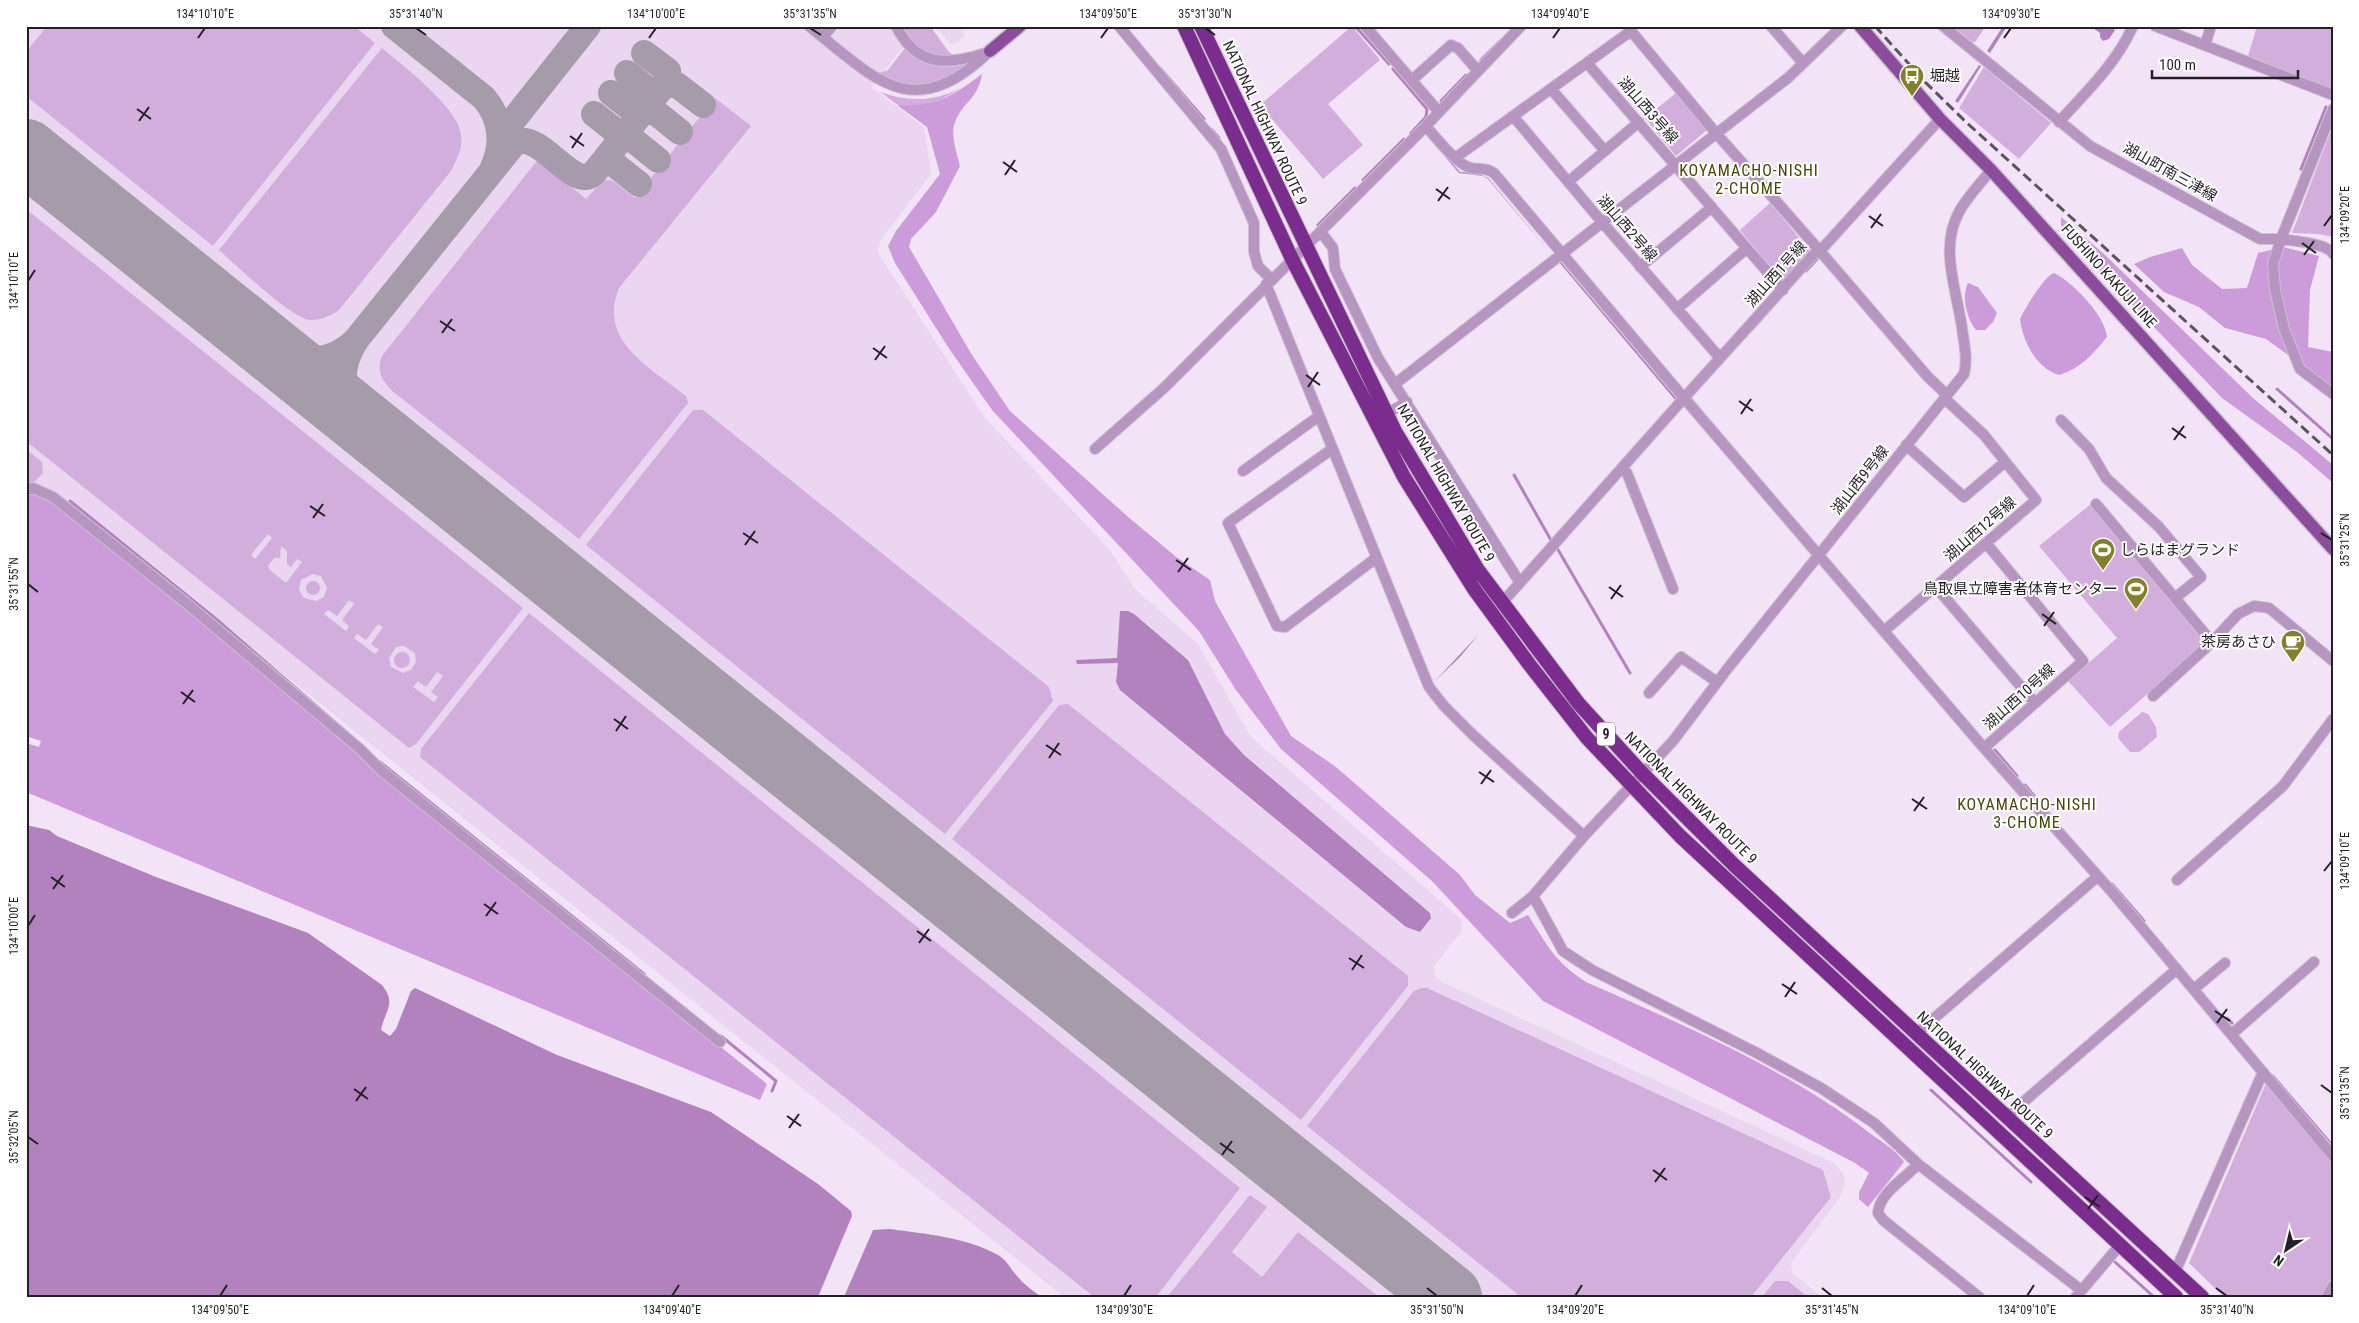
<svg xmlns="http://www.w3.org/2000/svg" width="2359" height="1323" font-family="'Roboto Condensed','Noto Sans JP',sans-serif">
<rect width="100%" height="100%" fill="#f2e3f7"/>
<!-- built -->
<path fill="#ead6f0" d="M26,26H892L904,46L871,87L924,127L931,174L880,241L878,250L880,256L985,418L1109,549L1135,589L1198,644L1251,737L1461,919L1462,931L1434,966L1435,976L1442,982L1834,1163L1843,1173L1845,1182L1841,1196L1791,1263L1792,1273L1822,1297H1064L61,497L26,488Z
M936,26H959L965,35L957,43L950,44Z"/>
<!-- green -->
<path fill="#d2aedc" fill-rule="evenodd" d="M47,26H354L375,43L213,246L26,96V52Z
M902,26H930L949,52L956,56C928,58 916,50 902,26Z
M1352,26L1380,60L1328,104L1363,145L1323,179L1260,105Z
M1952,26H1986L1975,42H1972Z
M2257,26H2333L2331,90L2248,56Z
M382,48C402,65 459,108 461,135C463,149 457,158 451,171L339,310C330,316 322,320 310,320C292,319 235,264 219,250Z
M905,48C922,67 947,70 970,63V66C930,86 919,94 876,74L888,70Z
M1984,67L2051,123L2019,159L1959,108Z
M961,88C944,99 916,115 895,103C890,100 885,95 880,92C908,102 933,102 961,88Z
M1676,93L1707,130L1676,156L1645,118Z
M715,98L751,126L619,288C597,341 651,368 686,396L688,403L579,539L391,390C380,378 377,371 382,356L536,162H542L586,199C612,171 606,177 635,198Z
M2333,125V237L2318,234L2292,233Z
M1770,203L1810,251L1783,282L1740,230Z
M26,209L523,608L416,744L409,748L26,441ZM268,534L272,538L255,559L251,555ZM281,546L287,551V564L291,567L297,559L302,562L286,583L270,570L268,566L274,558H280ZM313,574L321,576L327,588L324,597L316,601L304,598L299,590L301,580ZM349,600L354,604L342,620L349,626L346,631L324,614L328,610L337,616ZM378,624L383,627L371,644L379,650L375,654L354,638L357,634L366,640ZM404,646L415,653L416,662L411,670L403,673L391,667L389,658L396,647ZM437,672L443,676L431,692L438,697L434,702L413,687L418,681L426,687Z
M693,410H703L1049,687L1053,701L945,834L586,545Z
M26,449L42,462L43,473L31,485L26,487Z
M2091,504L2206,642L2110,727L2068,681L2117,638L2039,546Z
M306 588a7 7 0 1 1 14 0a7 7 0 1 1-14 0Z
M529,613L1240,1188L1156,1297H1094L420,757L421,749Z
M394 660a8 8 0 1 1 16 0a8 8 0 1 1-16 0Z
M1068,704L1408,976V986L1301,1120L952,839L1059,705Z
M2142,712L2148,714L2156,727L2157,737L2139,752H2130L2118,738L2119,732Z
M1421,988H1427L1823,1170L1831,1197L1751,1297H1521L1307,1126L1414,991Z
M2267,1081L2333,1161V1276L2321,1297H2224L2189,1263Z
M1250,1195L1267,1207L1232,1252L1262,1277L1298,1232L1379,1297H1167Z
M1775,1281H1788L1808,1297H1762Z"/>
<!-- forest -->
<path fill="#cc9bd9" d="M982,74C978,99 963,102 955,122C950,134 957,154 960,166L936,212L911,239L909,247L972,355L1010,411L1127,516L1175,556L1210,580L1215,601L1291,736L1336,767L1460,875L1475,895L1510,923L1528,915C1547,945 1555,962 1586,982C1683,1025 1783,1067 1867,1131C1880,1141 1895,1149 1904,1162L1868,1207L1859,1199V1192L1869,1173L1855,1163L1543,1001L1433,882L1281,749L1236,690L1199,631L992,410L948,347L895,263L888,246L896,231L940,174L927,127L897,105C934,108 953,96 982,74Z
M2061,217L2104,254L2253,398L2333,465V483L2297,452L2222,398L2079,249L2061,225Z
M2283,247L2319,256L2310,290L2308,347L2333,352V388L2266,339L2225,328L2199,307L2164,292L2134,264L2150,257L2182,248L2192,265L2222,289L2247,288L2258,253Z
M2054,273C2073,282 2106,317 2107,337C2093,354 2080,369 2059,375C2036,368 2023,342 2020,319C2024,310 2045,275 2054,273Z
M1968,283L1978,287L1997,313L1993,322L1985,330H1976C1967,319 1961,297 1968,283Z
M29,492L59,504L333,731L377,772L767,1084L760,1100L26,792V743L39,747L41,741L26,736V493Z"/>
<!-- water -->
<path fill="#b182be" d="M2003,26H2007L1990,53L1987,51Z
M2090,26H2109L2115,30L2109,39L2103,41L2100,37V33Z
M1979,65L1981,66L1958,103L1955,101Z
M1428,137L1460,172L1477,173L1488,178L1553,256L1488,179L1483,176L1459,173Z
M1559,260L1677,399L1676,401L1558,261Z
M1802,275L1760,323L1698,389Z
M1695,393L1692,398L1814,542L1689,399Z
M1120,611H1128L1134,614L1188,660L1225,734L1244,755L1430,913L1431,918L1420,932L1406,927L1120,690L1116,682L1118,663L1077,664L1076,660L1117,658Z
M1478,635L1460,657L1435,681Z
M26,825L49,830L57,836L156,877L308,933L382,985C397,1004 385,1010 381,1030L390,1036L396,1029L411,991L415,988L557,1055L711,1112L818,1184L851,1211L852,1216L818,1297H26Z
M2273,1074L2333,1144V1146L2272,1076Z
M890,1229C925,1234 966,1237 998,1255C1008,1261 1010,1269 1018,1277C1024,1285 1034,1291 1041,1297H844L873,1230Z"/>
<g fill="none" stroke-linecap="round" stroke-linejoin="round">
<!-- stream -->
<path stroke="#b182be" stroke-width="3" d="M1355,26L1389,64
M1481,60L1500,41
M1160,68L1204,119
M1393,69L1427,109L1426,117L1411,133
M1441,101L1466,75
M1211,129L1219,138
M2301,169L2326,107
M1363,180L1404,139
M1318,225L1355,188
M1806,271L1818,258
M2277,389L2333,439
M1514,475L1552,542
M70,501L216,619L351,736
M1557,548L1630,673
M1995,750L2017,776
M380,762L644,974
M2025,785L2056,822
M2112,884L2144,921
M2227,1018L2232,1023
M721,1036L776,1081L772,1091
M1931,1090L2031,1182
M2115,1262L2154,1297"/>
<!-- taxiway -->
<path stroke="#a69baa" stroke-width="26" d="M394,26L484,98C501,118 504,144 493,167
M644,53L668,71L669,78L664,85
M627,73L651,92L652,100
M611,93L635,112L636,120
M642,112H655L680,132
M594,114L618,133L619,142
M621,140L632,139L658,160
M499,146L511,123L588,26
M603,162L610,161L639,184
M269,347C300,364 329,366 356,340
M374,432C346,404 332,378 356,340L516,141C544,134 573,192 594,173L664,85H677L703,105"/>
<!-- runway -->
<path stroke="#a69baa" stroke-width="66" d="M26,152L1449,1297"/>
<defs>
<path id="minor" d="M809,26C876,80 913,125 990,51
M896,26C917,68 948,65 986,53
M1119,26L1221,149L1254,223V252L1258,266L1271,279
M1365,26L1439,112L1426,126C1435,137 1455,162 1468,167C1477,171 1484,166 1494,173L1684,398L1813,255L1820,251L1715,132L1631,31L1455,158
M1771,26L1803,63
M1943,26L2090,146L2260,239H2281L2333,109
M2155,26L2333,95
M823,37L832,26
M2205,45L2211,26
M1587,63L1783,290
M1412,80L1451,45L1458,48L1478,71
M1551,89L1605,151
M1439,112L1521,26
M1513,116L1601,221L1720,358
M1940,119L1820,251L1928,377L1947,395
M2059,122C2086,92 2116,64 2133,26
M1568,182L1639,122
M1321,232L1333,248L1335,269L1378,358L1520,583
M2333,254C2327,243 2293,241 2281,239L2273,264L2275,289L2284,329L2300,369L2333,394
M1640,267L1712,207
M1266,284L1429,687L1444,706L1472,734L1584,836
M1677,309L1747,248
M1395,384L1789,77L1842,26
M1386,414L1407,402
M2061,420L2089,449L2106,478L2159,527L2201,577L2175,598
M1906,445L1964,497L2005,462
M1095,449L1165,387L1426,126
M1332,449L1228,523L1277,626L1285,627L1376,558
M1622,468L1627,473L1673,589
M1243,471L1319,416
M26,490L33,488L53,497L185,602L360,749L382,771L720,1042
M2096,504L2212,642
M1936,587L2035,703
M1501,604L1684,398L1984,748L2083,661L1986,543
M1884,631L2036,500L1984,435L1944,398
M1649,693L1681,657L1717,682
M2153,696L2212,642L2238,614L2254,606L2269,608L2333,661
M1984,748L2112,892L2333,1156
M2177,880L2283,786L2333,719
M1533,896L1563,951L1592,970L1755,1052L1821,1088L1874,1123L1918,1164L2081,1290
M1512,913L1533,896L1584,836L1673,741L1728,668L1964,374C1968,358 1964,344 1962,328C1957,291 1939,248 1959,212C1967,197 1981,183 1991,170
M2194,989L2225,963
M1916,1034L2097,877
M2232,1034L2314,962
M2006,1117L2177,969
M1918,1164C1906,1178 1879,1193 1878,1213L1883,1220L1979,1297
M2175,1272L2263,1072
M2076,1297L2120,1245
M2327,1297L2333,1286"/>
<path id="major" d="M1860,26L1940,119L1991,170L2333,549
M990,51L1020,26"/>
<path id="highway" d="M1184,26L1292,259L1404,477L1474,589L1529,664L1587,738L1680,836L2176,1297
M1201,26L1395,431L1478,570L1579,704L1642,773L1735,866L2202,1297"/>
</defs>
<!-- minor casing -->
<use href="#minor" stroke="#cdc0d1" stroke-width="12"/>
<!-- major casing -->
<use href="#major" stroke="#cdc0d1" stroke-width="15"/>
<!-- highway casing -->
<use href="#highway" stroke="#cdc0d1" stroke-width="16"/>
<!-- minor -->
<use href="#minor" stroke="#b795c1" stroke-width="10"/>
<!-- major -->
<use href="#major" stroke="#8b4c9c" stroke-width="12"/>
<!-- highway -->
<use href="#highway" stroke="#7a2d8d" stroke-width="14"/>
<!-- rail -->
<path stroke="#5b535e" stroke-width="3" stroke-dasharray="10 5" stroke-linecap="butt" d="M1875,26L1925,82L1966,122L2333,455"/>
</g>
<!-- ticks -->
<path fill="none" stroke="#241f26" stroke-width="2" d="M416,28L426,35M810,28L821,35M1205,28L1215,35M198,38L205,28M649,38L656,28M1101,38L1108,28M1553,38L1560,28M2004,38L2011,28M137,109L151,119M139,121L149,107M570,136L584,146M572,148L582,133M1003,162L1017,172M1005,175L1015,160M1436,189L1450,199M1438,201L1448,187M1869,216L1883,226M2324,226L2332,215M1871,228L1881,214M2302,243L2316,253M2304,255L2314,241M28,281L35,270M440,321L455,331M442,333L452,319M873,348L887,358M875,360L885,346M1306,375L1320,385M1308,387L1318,372M1739,401L1753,411M1741,414L1751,399M2172,428L2186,438M2174,440L2184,426M310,506L325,516M313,518L323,504M743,533L758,543M2321,533L2332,540M745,545L755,531M1176,560L1191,570M1178,572L1188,558M28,584L38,592M1609,587L1623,597M1611,599L1621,585M2042,614L2056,624M2044,626L2054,612M181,692L195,702M183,704L193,690M614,719L628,729M616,731L626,716M1046,745L1061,755M1049,758L1059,743M1479,772L1494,782M1481,784L1491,770M1912,799L1927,809M1914,811L1924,797M2324,871L2332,861M51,877L65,887M53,889L63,875M484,904L498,914M486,916L496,902M28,926L35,915M917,931L931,941M919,943L929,929M1349,958L1364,968M1352,970L1362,955M1782,984L1797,994M1785,997L1795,982M2215,1011L2230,1021M2217,1023L2227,1009M2321,1085L2332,1093M354,1089L368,1099M356,1101L366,1087M787,1116L801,1126M789,1128L799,1114M28,1137L38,1144M1220,1143L1234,1153M1222,1155L1232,1141M1653,1170L1667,1180M1655,1182L1665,1168M2085,1197L2100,1207M2088,1209L2098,1195M1427,1288L1437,1296M1822,1288L1832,1296M2216,1288L2227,1296M220,1296L227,1285M672,1296L679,1285M1124,1296L1131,1285M1575,1296L1582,1285M2027,1296L2034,1285"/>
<!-- icons -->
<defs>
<symbol id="bus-pin" viewBox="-11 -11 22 30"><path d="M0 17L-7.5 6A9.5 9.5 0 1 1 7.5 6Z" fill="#82812a" stroke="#fff"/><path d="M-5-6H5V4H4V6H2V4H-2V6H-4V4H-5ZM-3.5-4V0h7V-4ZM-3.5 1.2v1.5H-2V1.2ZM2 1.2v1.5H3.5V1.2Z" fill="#fff"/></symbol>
<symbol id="stadium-pin" viewBox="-11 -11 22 30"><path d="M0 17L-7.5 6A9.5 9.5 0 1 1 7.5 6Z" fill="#82812a" stroke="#fff"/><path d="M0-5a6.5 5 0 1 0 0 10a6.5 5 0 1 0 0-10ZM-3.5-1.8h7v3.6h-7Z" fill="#fff"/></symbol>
<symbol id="cafe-pin" viewBox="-11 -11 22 30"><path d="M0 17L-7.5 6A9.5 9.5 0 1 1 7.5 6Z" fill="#82812a" stroke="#fff"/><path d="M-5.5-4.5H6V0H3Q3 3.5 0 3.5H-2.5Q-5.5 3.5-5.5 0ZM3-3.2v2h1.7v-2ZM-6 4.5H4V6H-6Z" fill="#fff"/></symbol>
</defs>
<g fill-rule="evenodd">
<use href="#bus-pin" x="1898" y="62" width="28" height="38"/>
<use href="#stadium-pin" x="2089" y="536" width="28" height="38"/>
<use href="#stadium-pin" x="2122" y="575" width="28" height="38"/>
<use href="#cafe-pin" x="2279" y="628" width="28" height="38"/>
</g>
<g text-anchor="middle" stroke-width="4" stroke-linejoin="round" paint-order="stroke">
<!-- shield labels -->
<rect fill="#fff" stroke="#666267" stroke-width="1" x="1597" y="722.5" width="18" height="23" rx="4"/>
<g font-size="14" font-weight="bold" fill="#241f26">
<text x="1606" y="739">9</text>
</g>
<!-- poi labels -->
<g font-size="15" fill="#241f26" stroke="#fff" text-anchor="start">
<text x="1930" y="81">堀越</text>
<text x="2120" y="555">しらはまグランド</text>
<text x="2118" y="594" text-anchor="end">鳥取県立障害者体育センター</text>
<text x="2276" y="647" text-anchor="end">茶房あさひ</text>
</g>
<!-- street labels -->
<g font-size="15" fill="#241f26" stroke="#fff">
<text transform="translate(1648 110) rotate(49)" y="5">湖山西3号線</text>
<text transform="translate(1265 123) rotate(65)" y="5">NATIONAL HIGHWAY ROUTE 9</text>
<text transform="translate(2170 172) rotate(29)" y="5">湖山町南三津線</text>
<text transform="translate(1627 228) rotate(49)" y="5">湖山西2号線</text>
<text transform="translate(1776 274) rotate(-48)" y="5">湖山西1号線</text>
<text transform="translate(2109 276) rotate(48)" y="5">FUSHINO KAKUJI LINE</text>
<text transform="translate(1860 480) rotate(-52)" y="5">湖山西9号線</text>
<text transform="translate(1446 483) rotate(60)" y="5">NATIONAL HIGHWAY ROUTE 9</text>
<text transform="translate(1980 529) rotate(-41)" y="5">湖山西12号線</text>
<text transform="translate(2019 697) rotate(-42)" y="5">湖山西10号線</text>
<text transform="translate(1691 798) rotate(45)" y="5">NATIONAL HIGHWAY ROUTE 9</text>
<text transform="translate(1985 1075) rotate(43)" y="5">NATIONAL HIGHWAY ROUTE 9</text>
</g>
<!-- neighbourhood labels -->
<g font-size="16" letter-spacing="1" fill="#474605" stroke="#fff">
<text x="1749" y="176">KOYAMACHO-NISHI<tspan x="1749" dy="18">2-CHOME</tspan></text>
<text x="2027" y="810">KOYAMACHO-NISHI<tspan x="2027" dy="18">3-CHOME</tspan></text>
</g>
</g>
<!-- border -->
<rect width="2359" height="1323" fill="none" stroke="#ffffff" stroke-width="55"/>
<!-- north arrow -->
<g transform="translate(2286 1250) rotate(215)" stroke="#ffffff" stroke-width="4" paint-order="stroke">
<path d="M0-4L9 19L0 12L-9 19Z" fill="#241f26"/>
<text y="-8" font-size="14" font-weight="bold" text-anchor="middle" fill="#241f26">N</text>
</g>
<!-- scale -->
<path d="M2152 70v8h146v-8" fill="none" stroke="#241f26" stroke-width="2.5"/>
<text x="2159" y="70" font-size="15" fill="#241f26" stroke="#ffffff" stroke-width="4" paint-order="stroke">100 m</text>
<rect x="28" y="28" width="2304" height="1268" fill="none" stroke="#241f26" stroke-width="2"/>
<g font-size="12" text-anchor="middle" fill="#241f26">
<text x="205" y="18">134°10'10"E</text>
<text x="416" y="18">35°31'40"N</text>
<text x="656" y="18">134°10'00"E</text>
<text x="810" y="18">35°31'35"N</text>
<text x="1108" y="18">134°09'50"E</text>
<text x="1205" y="18">35°31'30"N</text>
<text x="1560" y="18">134°09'40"E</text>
<text x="2011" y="18">134°09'30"E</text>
<text transform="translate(2345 215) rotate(-90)" y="4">134°09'20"E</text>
<text transform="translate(14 281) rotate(-90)" y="4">134°10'10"E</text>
<text transform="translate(2345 540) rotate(-90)" y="4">35°31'25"N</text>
<text transform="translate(14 584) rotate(-90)" y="4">35°31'55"N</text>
<text transform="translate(2345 861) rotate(-90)" y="4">134°09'10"E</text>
<text transform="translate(14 926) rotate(-90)" y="4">134°10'00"E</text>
<text transform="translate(2345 1093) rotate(-90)" y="4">35°31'35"N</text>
<text transform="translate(14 1137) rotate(-90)" y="4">35°32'05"N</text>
<text x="220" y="1314">134°09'50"E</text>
<text x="672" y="1314">134°09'40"E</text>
<text x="1124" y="1314">134°09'30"E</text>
<text x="1437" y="1314">35°31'50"N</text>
<text x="1575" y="1314">134°09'20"E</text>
<text x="1832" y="1314">35°31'45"N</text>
<text x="2027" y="1314">134°09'10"E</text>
<text x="2227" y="1314">35°31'40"N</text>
</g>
</svg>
